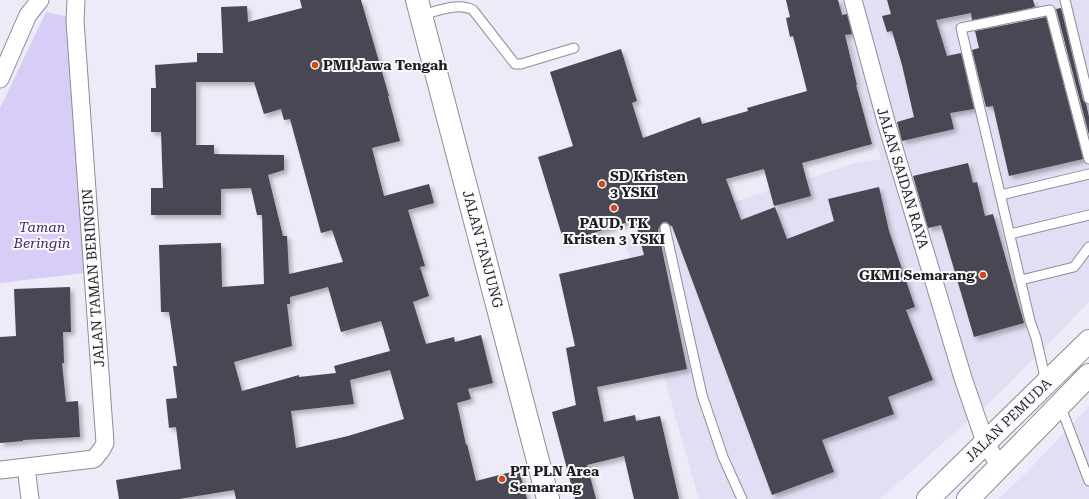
<svg xmlns="http://www.w3.org/2000/svg" width="1089" height="499" font-family="'Roboto Serif',serif">
<defs>
<filter id="shadow"><feDropShadow dx="3.5" dy="3.5" stdDeviation="2" flood-color="#0004"/></filter>
</defs>
<rect width="100%" height="100%" fill="#eeebf9"/>
<!-- built -->
<path fill="#e3def3" d="M837,0H1089V302L1002,391L880,499H699L624,237L853,164L881,159Z
M1089,406V499H998L1027,472Z"/>
<!-- green -->
<path fill="#d8cdf7" d="M46,12L70,17L85,273L0,283V108Z"/>
<!-- building -->
<path fill="#484652" fill-rule="evenodd" filter="url(#shadow)" d="M300,0H361L389,96H388L400,141L372,148L384,196L429,184L434,203L408,210L425,266L420,267L429,296L413,302L426,344L454,337L455,342L481,335L493,383L468,389L471,399L457,403L466,445L467,444L476,481L519,470L527,499H236L234,490L179,499H119L116,480L181,469L176,427L169,428L166,399L177,398L173,366H177L169,312H161L159,245L221,243L222,287L264,284L262,215H257L251,188L221,189V215H151V188H163L161,132H151V88H156L155,65L197,62V53H223L221,7L247,6L248,22L302,8ZM196,82H254L264,114L281,109L284,120L290,119L321,233L332,230L343,262L289,274L287,236H283L268,175L284,170V155L214,154V145H196ZM328,287L341,332L381,321L390,351L334,366L336,373L299,377V375L242,391L234,362L292,346L287,304H290V297ZM390,370L404,419L348,436L296,448L291,411L354,404L350,380Z
M786,0H838L842,15L847,14L852,34L845,35L857,85H856L872,144L802,163L811,196L774,206L764,169L726,179L741,220L775,207L787,239L834,221L828,199L879,187L889,231L915,307L906,310L933,380L888,397L894,414L822,440L834,472L772,495L672,226H671L667,222H663L661,224L658,230L687,369L597,387L604,422L635,415L636,421L660,416L679,499H634L624,456L587,465L596,499H575L552,412L576,405L566,348L575,346L559,274L644,255L635,220L564,242L538,157L573,146L550,72L621,49L637,101L632,103L643,138L700,117L702,124L748,111L747,108L807,91L793,36L790,37L786,18L790,17Z
M887,0H1033L1035,7L972,20L971,13L936,20L947,56L961,53L974,109L950,113L954,129L902,141L897,122L914,117L902,65L892,31L887,32L882,16L891,14Z
M1061,8L1083,100L1086,104L1089,117V135L1056,9Z
M1046,17L1083,159L1009,176L993,106L986,107L972,50L979,48L975,31Z
M968,163L973,183L977,182L985,216L993,214L1024,323L974,337L941,225L928,228L913,176Z
M70,287L71,332H63L64,363H62L66,402L78,401L80,437L23,440V441L0,443V337L16,336L14,289Z"/>
<g fill="none" stroke-linecap="round" stroke-linejoin="round">
<defs>
<path id="service" d="M1065,0L1089,99
M422,15C437,11 458,2 473,10L515,64H521L574,48
M1001,195L1089,174
M665,228L702,395L723,457L742,499
M1010,234L1089,215
M1021,280L1074,267L1089,247
M1046,382L1036,338L1030,321L961,28L1050,10L1089,159
M1060,405L1089,481"/>
<path id="minor" d="M853,0L887,125L963,378L985,442L1000,467
M0,79L28,15L40,0
M26,467L30,499
M0,470L94,459L102,449L105,443L75,21L76,0"/>
<path id="secondary" d="M417,0L548,499"/>
<path id="primary" d="M928,499L1089,341
M968,499L1089,375"/>
</defs>
<!-- service casing -->
<use href="#service" stroke="#8f8c99" stroke-width="11"/>
<!-- minor casing -->
<use href="#minor" stroke="#8f8c99" stroke-width="19"/>
<!-- secondary casing -->
<use href="#secondary" stroke="#8f8c99" stroke-width="24"/>
<!-- primary casing -->
<use href="#primary" stroke="#8f8c99" stroke-width="24"/>
<!-- service -->
<use href="#service" stroke="#fff" stroke-width="9"/>
<!-- minor -->
<use href="#minor" stroke="#fff" stroke-width="17"/>
<!-- secondary -->
<use href="#secondary" stroke="#fff" stroke-width="22"/>
<!-- primary -->
<use href="#primary" stroke="#fff" stroke-width="22"/>
</g>
<!-- markers -->
<g fill="#d04918" stroke="#fbfafd" stroke-width="1.5">
<circle cx="315" cy="65" r="4"/>
<circle cx="602" cy="184" r="4"/>
<circle cx="614" cy="208" r="4"/>
<circle cx="983" cy="275" r="4"/>
<circle cx="502" cy="479" r="4"/>
</g>
<g text-anchor="middle" stroke-width="4" stroke-linejoin="round" paint-order="stroke">
<!-- poi labels -->
<g font-size="14" font-weight="bold" fill="#1e1d22" stroke="#fbfafd" text-anchor="start">
<text x="323" y="70">PMI Jawa Tengah</text>
<text x="610" y="181">SD Kristen<tspan x="610" dy="16">3 YSKI</tspan></text>
<text x="614" y="228" text-anchor="middle">PAUD, TK<tspan x="614" dy="16">Kristen 3 YSKI</tspan></text>
<text x="975" y="280" text-anchor="end">GKMI Semarang</text>
<text x="510" y="476">PT PLN Area<tspan x="510" dy="16">Semarang</tspan></text>
</g>
<!-- street labels -->
<g font-size="14" fill="#1e1d22" stroke="#fbfafd">
<text transform="translate(903 178) rotate(73)" y="5">JALAN SAIDAN RAYA</text>
<text transform="translate(483 249) rotate(75)" y="5">JALAN TANJUNG</text>
<text transform="translate(93 278) rotate(-94)" y="5">JALAN TAMAN BERINGIN</text>
<text transform="translate(1008 420) rotate(-44)" y="5">JALAN PEMUDA</text>
</g>
<!-- park labels -->
<g font-size="14" font-style="italic" fill="#3d2765" stroke="#fbfafd">
<text x="42" y="232">Taman<tspan x="42" dy="16">Beringin</tspan></text>
</g>
</g>
</svg>
